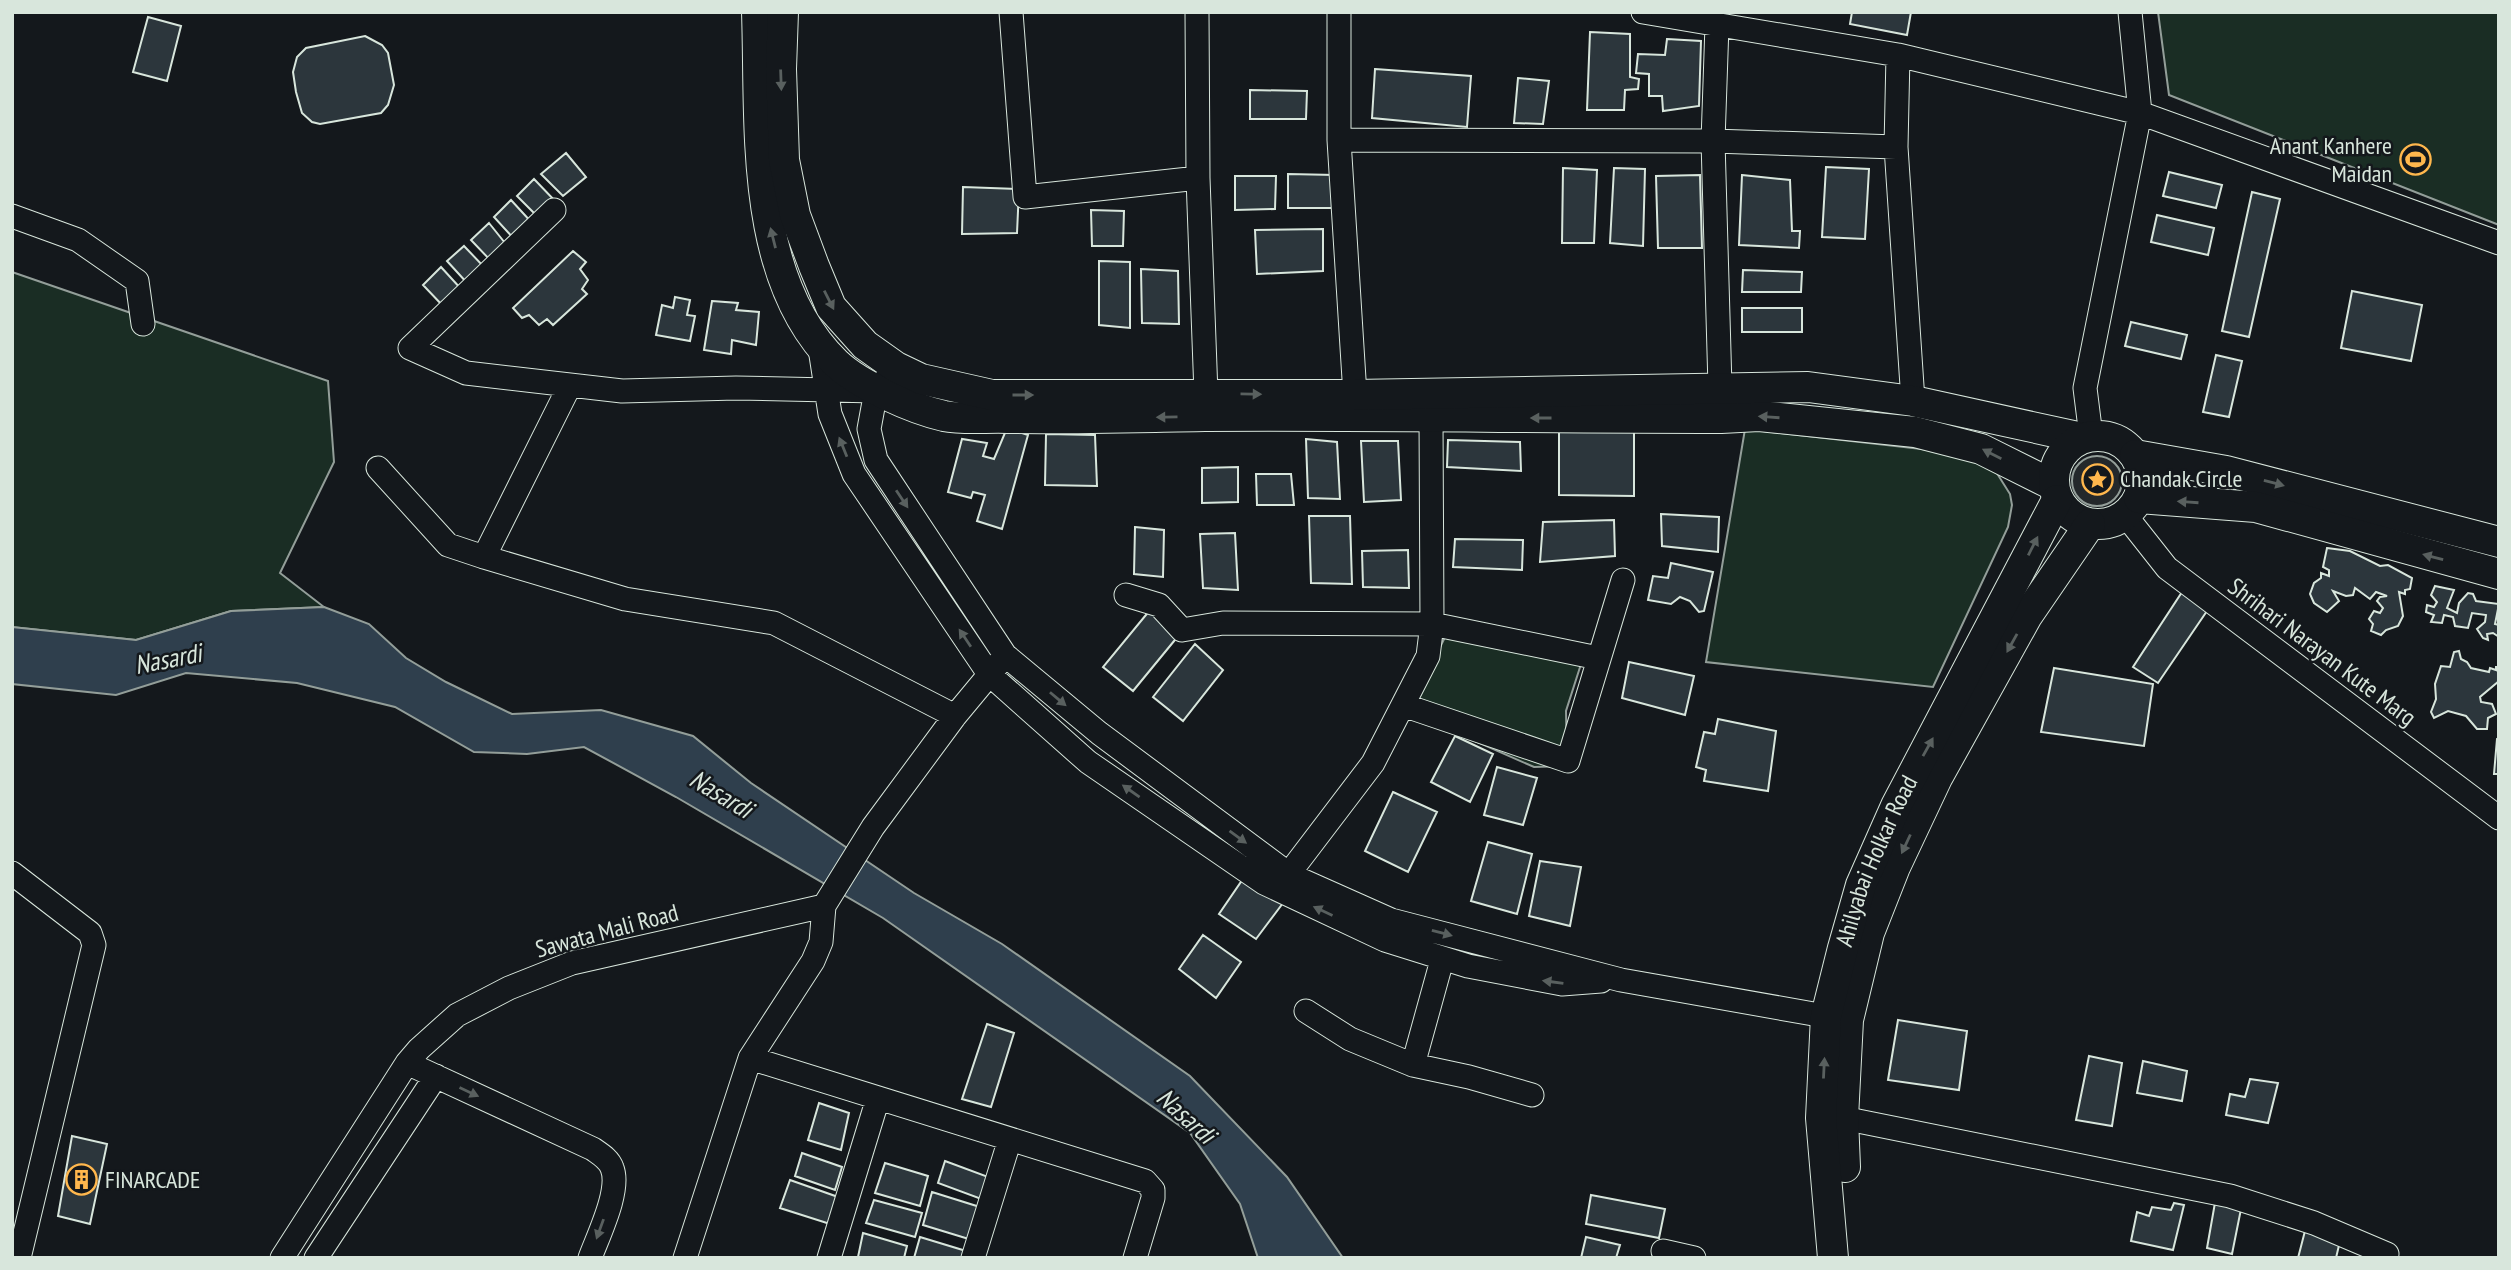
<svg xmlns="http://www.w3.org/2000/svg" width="2511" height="1270" font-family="'PT Sans Narrow',sans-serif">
<rect width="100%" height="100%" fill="#14181c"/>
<!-- green -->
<path fill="#1a2d24" stroke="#939e99" stroke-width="2" d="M2158,12H2499V225L2169,95Z
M12,272L328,381L334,462L280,573L324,607L231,611L136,640L12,627Z
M1745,429L1948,452L1993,467L2010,494L2012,505L2008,527L1933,687L1706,662Z
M1448,631L1582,661L1566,711L1567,766L1534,767L1434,723L1417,694Z"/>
<!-- parking -->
<path fill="#24282b" stroke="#939e99" stroke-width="2" d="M2072 481a25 25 0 1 1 50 0a25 25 0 1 1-50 0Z"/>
<!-- water -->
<path fill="#2f3f4d" stroke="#939e99" stroke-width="2" d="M324,607L369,624L406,658L446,682L512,714L601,710L693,736L751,783L914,893L1002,944L1190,1076L1287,1177L1343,1258H1258L1240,1204L1190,1133L883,918L676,797L584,747L527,754L474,752L395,707L297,683L186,673L116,695L12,684V627L136,640L231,611Z"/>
<!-- building -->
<path fill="#2c363c" stroke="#d8e6dc" stroke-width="2" d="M1852,12H1911L1907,35L1850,24Z
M148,17L181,26L167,81L133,72Z
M1590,32L1630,34V77L1639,79L1638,89L1625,90L1624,110H1587Z
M365,36L382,45L388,53L394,85L388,105L381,113L320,124L312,122L302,113L296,92L293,72L297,57L306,48Z
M1667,39L1701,41L1699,106L1663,111L1662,96H1649V74L1636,73L1638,54L1665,55Z
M1375,69L1471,76L1467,127L1372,118Z
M1518,78L1549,81L1543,124L1514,123Z
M1250,90L1307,91L1306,119H1250Z
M566,153L586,177L563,196L541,174Z
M1826,167L1869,169L1865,239L1822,237Z
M1563,168L1597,170L1594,243H1562Z
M1614,168L1645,169L1643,246L1610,243Z
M2169,172L2222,185L2216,208L2163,196Z
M1288,174L1335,175L1334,208H1288Z
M1700,175L1702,248H1658L1656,176Z
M1742,175L1790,180L1792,231H1800L1799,248L1739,245Z
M1235,176H1276L1275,209L1235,210Z
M534,179L557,203L540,219L517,196Z
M963,187L1019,189L1017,233L962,234Z
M2252,192L2280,199L2249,337L2222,331Z
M511,200L533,224L515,240L494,217Z
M1091,210L1124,211L1123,246H1092Z
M2157,215L2214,228L2208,255L2151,242Z
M489,223L509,248L492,262L471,240Z
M1323,229V271L1257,274L1255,230Z
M464,246L485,268L468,284L447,261Z
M573,251L586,262L580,269L588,280L582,289L587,294L553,325L547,319L539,325L529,315L522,318L513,308Z
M1099,261L1130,262V328L1099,325Z
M441,267L462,290L444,307L423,285Z
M1141,269L1178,271L1179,324L1142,323Z
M1743,270L1802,272L1801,292H1742Z
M2352,291L2422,305L2411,361L2341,348Z
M675,297L690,300L687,315L695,316L690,341L656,335L662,305L673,308Z
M712,301L738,303L736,310L759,312L756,345L732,340L731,354L704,350Z
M1742,308H1802V332H1742Z
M2131,322L2187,335L2181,359L2125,346Z
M2216,355L2242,361L2229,417L2203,412Z
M1007,428L1028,435L1002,529L977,521L985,495L973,492L971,498L948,492L962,439L987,443L983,456L994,459Z
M1559,429L1634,430V496L1559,495Z
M1046,434L1095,435L1097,486L1045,485Z
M1306,439L1337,442L1340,499L1308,498Z
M1448,440L1520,442L1521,471L1447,467Z
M1361,441H1398L1401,500L1364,502Z
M1238,467V502L1202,503V468Z
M1256,474H1291L1294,505H1257Z
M1661,514L1719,517L1718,552L1662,546Z
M1309,516H1350L1352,584L1311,583Z
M1614,520L1615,556L1540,562L1543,522Z
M1135,527L1164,530L1163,577L1134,574Z
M1235,533L1238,590L1203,588L1200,534Z
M1455,539L1523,540L1522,570L1453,567Z
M2327,548L2350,551L2380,566L2388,565L2412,578L2410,589L2405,590V594L2399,592L2403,616L2398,626L2386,630L2381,635L2371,631L2373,624L2369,619L2374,611L2380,613L2383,608L2377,601L2380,597L2387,596L2376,592L2370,599L2355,588L2353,595L2346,596L2333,591L2339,601L2327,612L2314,603L2310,594L2314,583L2321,578V573L2329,576V570L2323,567Z
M1408,550L1409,588L1363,587L1362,551Z
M1671,563L1713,572L1704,611L1699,612L1690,601L1680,597L1671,604L1648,600L1653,576L1668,578Z
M2435,586L2454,590L2447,608L2457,613L2459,603L2468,593L2473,594L2476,601L2499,604L2495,624L2499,625V637L2493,633L2487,634L2488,640L2483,638L2477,629L2485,622L2486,615L2472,613L2468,628L2455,626L2453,617L2444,615L2442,623L2431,622L2434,615L2426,612L2427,605L2434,607L2437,602L2431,595Z
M2184,589L2209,608L2158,683L2133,667Z
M1150,610L1179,635L1133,691L1103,667Z
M1195,644L1223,670L1183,721L1153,697Z
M2459,651L2461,659L2467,662L2471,668L2489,672L2490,668L2496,670V667H2499V681L2480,697L2481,702L2492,704L2496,714L2488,718L2487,729H2477L2466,716L2448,711L2434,718L2431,712L2436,699L2435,684L2441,666L2450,667L2454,652Z
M1629,662L1694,676L1685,715L1622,698Z
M2054,668L2153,684L2144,746L2041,732Z
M1718,719L1776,731L1768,791L1704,781L1706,770L1696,767L1704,732L1715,734Z
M1455,736L1493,754L1470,802L1431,782Z
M2499,738V774H2494L2497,739Z
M1497,767L1537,778L1523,825L1484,815Z
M1393,792L1437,812L1408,872L1365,851Z
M1488,842L1532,854L1517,914L1471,901Z
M1540,861L1581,867L1570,926L1529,916Z
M1245,876L1283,903L1256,939L1219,914Z
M1203,935L1241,962L1216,998L1179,969Z
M1898,1020L1967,1031L1959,1090L1888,1080Z
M987,1024L1014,1033L991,1107L962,1099Z
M2089,1056L2122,1063L2112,1126L2076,1120Z
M2143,1061L2187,1071L2182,1101L2137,1093Z
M2250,1079L2278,1083L2268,1123L2226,1115L2230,1094L2245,1097Z
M819,1103L849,1113L841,1150L808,1140Z
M72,1136L107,1144L90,1224L58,1216Z
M802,1153L842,1167L835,1190L795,1176Z
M945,1161L991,1178L984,1200L938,1183Z
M885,1163L928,1176L920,1206L875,1193Z
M790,1180L838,1197L830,1224L780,1208Z
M932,1192L983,1208L972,1240L923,1225Z
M1591,1195L1665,1209L1659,1238L1586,1224Z
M2216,1197L2242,1204L2232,1254L2207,1248Z
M874,1200L922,1213L915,1237L866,1223Z
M2174,1203L2184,1205L2173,1250L2131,1241L2137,1212L2149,1216L2152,1207L2171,1210Z
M2306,1227L2340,1241L2336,1258H2298Z
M863,1233L907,1246L904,1258L858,1257Z
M920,1237L966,1251L964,1258H914Z
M1586,1237L1620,1245L1616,1258H1581Z"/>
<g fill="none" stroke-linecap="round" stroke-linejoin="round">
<defs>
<path id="minor" d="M1011,12L1025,197L1198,178
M1197,12L1198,178L1206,394
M1339,12V140L1356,411
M1643,12L1898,55L2140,113L2499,243
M1717,25L1713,141L1720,387
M1898,55L1896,147L1913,401
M1339,140L1713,141L1896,147
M554,210L410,348L466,373L622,391L736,388L876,391
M12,216L78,240L137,281L143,324
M819,342L830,414L854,474L989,674L1088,762L1264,883L1385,940L1468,966L1562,984L1601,981
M887,378L876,391L869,429L876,460L1005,655L1099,733L1290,875L1391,920L1621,980L1842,1019
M570,385L484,557L625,599L774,623L955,716
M2091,436L2085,388L2140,113L2130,12
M378,468L448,545L484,557
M2126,516L2167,568L2499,818
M1126,595L1159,605L1182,630L1223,623L1432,624L1598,658
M1403,705L1568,761L1623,580
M12,873L90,933L94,945L19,1258
M1281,884L1373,763L1428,656L1432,624L1431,418
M1442,960L1413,1065L1469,1077L1532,1095
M1306,1011L1350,1039L1413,1065
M750,1058L1145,1181L1153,1190V1198L1135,1258
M407,1063L593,1149C600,1154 609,1159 612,1168C621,1190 598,1236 590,1258
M1827,1118H1843L2230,1196L2314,1223L2387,1254
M1663,1251L1694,1258
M282,1258L407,1063L419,1049L457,1015L509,988L572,963L824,906
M316,1258L436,1076
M685,1258L750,1058L813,961L821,942L824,906L873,827L955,716L999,663
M829,1258L878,1098
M973,1258L1010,1139"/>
<g id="major">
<path d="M757,12C761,125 748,278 836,363C859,385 913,409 944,416C964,420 988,417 1008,418C1074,419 1139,417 1205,416C1377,415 1549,418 1721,418L1759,416L1915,432L1981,449L2053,485"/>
<path d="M783,12L781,69L784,160L795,215L814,266L831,307L865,345L896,367L921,379L992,395H1354L1808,387L1913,401L2082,438"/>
<circle cx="2098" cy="480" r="44"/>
<path d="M2135,455L2226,471L2499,542"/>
<path d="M2139,498L2256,507L2499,574"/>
<path d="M1845,1167L1843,1118L1848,1020L1869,933L1895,867L1937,778L2027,616L2090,524"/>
<path id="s1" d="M1833,1258L1821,1118L1826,1016L1843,948L1861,885L1896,806L2057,500"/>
</g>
</defs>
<!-- minor casing -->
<use href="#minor" stroke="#d8e6dc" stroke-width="25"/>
<!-- major casing -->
<use href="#major" stroke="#d8e6dc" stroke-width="32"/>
<!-- minor -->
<use href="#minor" stroke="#14181c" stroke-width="23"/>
<!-- major -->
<use href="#major" stroke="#14181c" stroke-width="30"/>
</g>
<!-- one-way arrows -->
<defs><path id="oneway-solid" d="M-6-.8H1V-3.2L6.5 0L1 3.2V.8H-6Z" transform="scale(1.75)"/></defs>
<g fill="#59605f">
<use href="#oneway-solid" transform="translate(781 80) rotate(88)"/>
<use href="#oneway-solid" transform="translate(773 238) rotate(-104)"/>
<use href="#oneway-solid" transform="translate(829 300) rotate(63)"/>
<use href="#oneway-solid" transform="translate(1251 394) rotate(1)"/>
<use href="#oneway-solid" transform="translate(1023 395)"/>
<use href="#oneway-solid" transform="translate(1167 417) rotate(179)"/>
<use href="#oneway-solid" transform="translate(1769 417) rotate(-176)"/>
<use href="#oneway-solid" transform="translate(1541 418) rotate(-180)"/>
<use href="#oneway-solid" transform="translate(843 447) rotate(-112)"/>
<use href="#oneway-solid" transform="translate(1992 454) rotate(-153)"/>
<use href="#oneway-solid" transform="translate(2274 483) rotate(15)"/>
<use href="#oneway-solid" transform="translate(902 499) rotate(56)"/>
<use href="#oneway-solid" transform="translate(2188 502) rotate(-176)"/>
<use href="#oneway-solid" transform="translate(2033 546) rotate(-63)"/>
<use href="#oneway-solid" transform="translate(2433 557) rotate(-165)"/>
<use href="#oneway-solid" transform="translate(965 638) rotate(-124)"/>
<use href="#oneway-solid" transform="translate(2012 643) rotate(119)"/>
<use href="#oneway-solid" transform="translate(1058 699) rotate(40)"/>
<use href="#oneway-solid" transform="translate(1928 747) rotate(-61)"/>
<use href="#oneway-solid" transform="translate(1131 791) rotate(-145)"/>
<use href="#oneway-solid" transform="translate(1238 837) rotate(36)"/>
<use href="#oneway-solid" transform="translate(1906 844) rotate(115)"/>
<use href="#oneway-solid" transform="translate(1323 911) rotate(-155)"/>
<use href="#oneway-solid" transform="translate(1442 933) rotate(15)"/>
<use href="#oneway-solid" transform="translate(1553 982) rotate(-172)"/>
<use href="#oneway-solid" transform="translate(1824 1068) rotate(-87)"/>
<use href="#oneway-solid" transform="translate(469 1092) rotate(25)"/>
<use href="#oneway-solid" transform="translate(600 1229) rotate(110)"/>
</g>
<!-- icons -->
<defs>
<symbol id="stadium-ring" viewBox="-11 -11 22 22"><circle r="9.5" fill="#14181c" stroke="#ffb74d" stroke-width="1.5"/><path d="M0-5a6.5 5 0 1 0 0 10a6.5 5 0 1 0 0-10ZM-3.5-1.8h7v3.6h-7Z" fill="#ffb74d"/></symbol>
<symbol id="sight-ring" viewBox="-11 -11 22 22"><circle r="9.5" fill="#14181c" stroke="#ffb74d" stroke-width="1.5"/><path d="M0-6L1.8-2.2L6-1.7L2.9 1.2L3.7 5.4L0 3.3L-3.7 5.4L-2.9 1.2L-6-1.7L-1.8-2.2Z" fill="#ffb74d"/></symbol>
<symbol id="building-ring" viewBox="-11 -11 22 22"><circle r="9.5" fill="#14181c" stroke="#ffb74d" stroke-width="1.5"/><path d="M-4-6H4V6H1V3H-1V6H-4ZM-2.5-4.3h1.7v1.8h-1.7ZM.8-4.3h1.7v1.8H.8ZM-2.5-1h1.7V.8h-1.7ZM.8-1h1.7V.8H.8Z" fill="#ffb74d"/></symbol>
</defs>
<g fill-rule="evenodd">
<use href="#stadium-ring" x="2398" y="142" width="35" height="35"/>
<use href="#sight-ring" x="2080" y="462" width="35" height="35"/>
<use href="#building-ring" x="64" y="1162" width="35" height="35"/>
</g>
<g text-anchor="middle" stroke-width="5" stroke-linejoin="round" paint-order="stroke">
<!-- poi labels -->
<g font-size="24" fill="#d8e6dc" stroke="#14181c" text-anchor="start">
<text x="2392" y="154" text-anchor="end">Anant Kanhere<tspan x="2392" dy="28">Maidan</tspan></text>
<text x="2120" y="487">Chandak Circle</text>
<text x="105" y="1188">FINARCADE</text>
</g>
<!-- street labels -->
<g font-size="24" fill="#d8e6dc" stroke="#14181c">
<text transform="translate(2322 652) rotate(37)" y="8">Shrihari Narayan Kute Marg</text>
<text dy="8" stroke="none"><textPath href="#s1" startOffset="406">Ahilyabai Holkar Road</textPath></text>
<text transform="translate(607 931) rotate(-15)" y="8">Sawata Mali Road</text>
</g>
<!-- water labels -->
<g font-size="26" font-style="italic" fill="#d8e6dc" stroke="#14181c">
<text transform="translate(168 659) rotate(-11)" y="9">Nasardi</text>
<text transform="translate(721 794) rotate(31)" y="9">Nasardi</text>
<text transform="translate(1186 1116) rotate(42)" y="9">Nasardi</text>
</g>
</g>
<!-- border -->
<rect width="2511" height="1270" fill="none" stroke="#d8e6dc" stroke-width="28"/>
</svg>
